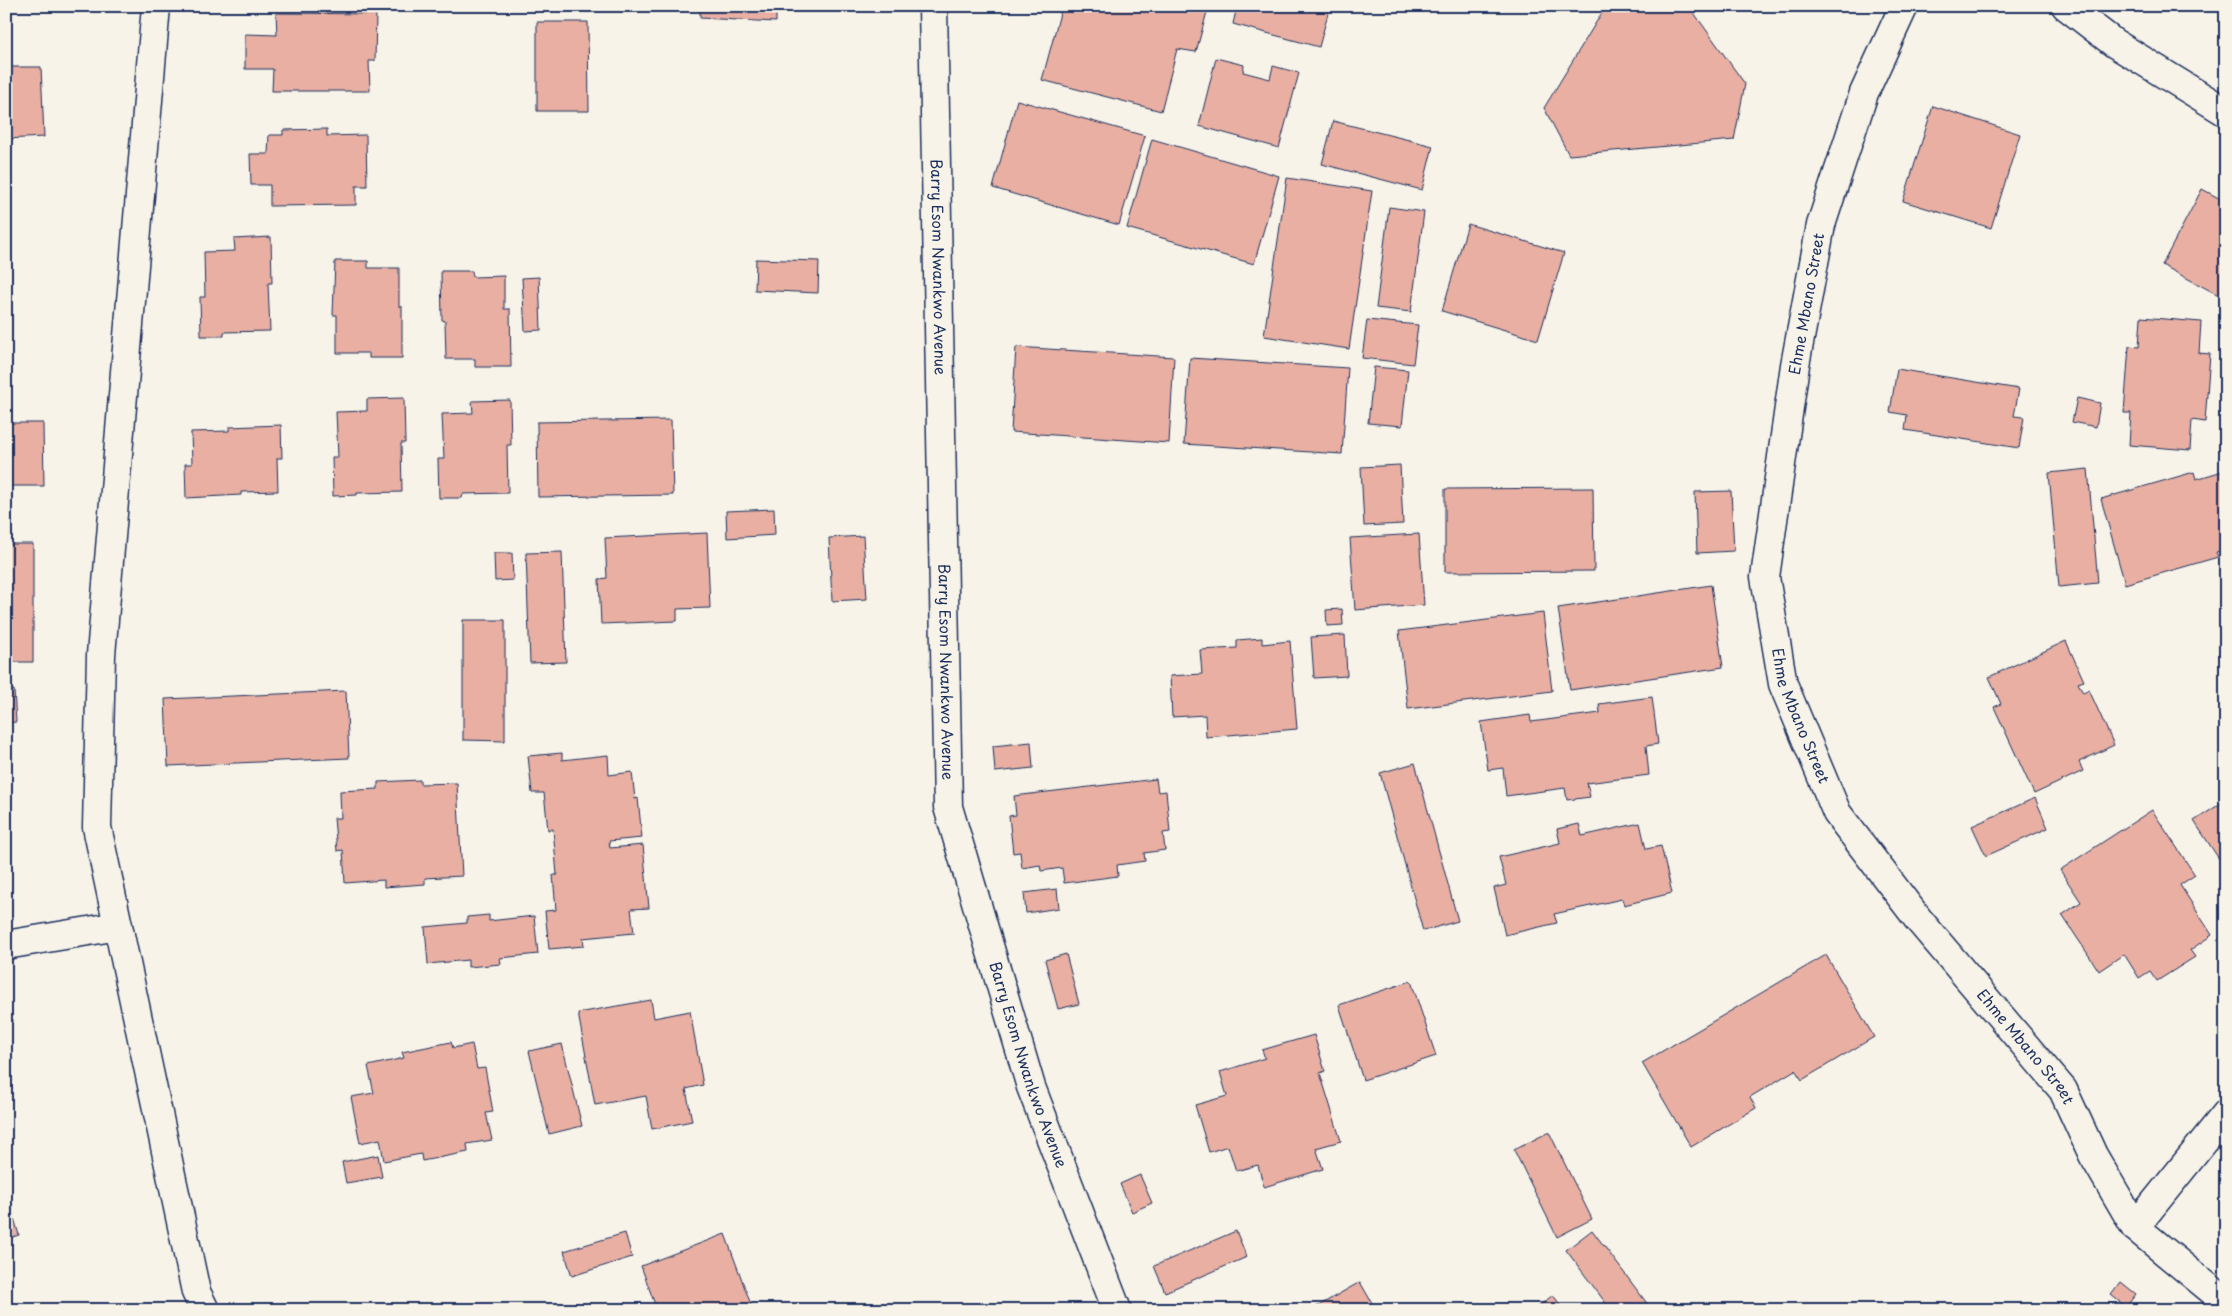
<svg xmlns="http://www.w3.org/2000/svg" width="2232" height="1316" font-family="'Playpen Sans',sans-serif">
<rect width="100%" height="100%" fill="#f7f3e8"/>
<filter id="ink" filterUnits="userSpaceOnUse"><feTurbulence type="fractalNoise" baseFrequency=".02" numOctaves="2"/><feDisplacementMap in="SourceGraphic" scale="10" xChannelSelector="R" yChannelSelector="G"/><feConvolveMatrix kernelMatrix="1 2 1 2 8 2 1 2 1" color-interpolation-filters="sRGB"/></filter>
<g filter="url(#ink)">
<!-- building -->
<path fill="#e8afa2" stroke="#1b2f5e" d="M700,6H776V22L700,18Z
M1062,6H1183L1207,12L1196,52L1177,49L1161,111L1042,80Z
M1237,6H1330L1319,47L1233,24Z
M1606,6H1689L1745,84L1734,140L1569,155L1544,108Z
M276,13L376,14L375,61H369L370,91H272L273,69H245V34L277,35Z
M537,22H588L589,111H537Z
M6,46H10V67H41L44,137L6,139Z
M1216,58L1244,65L1243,72L1270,79L1273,66L1299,73L1279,148L1199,126Z
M1017,100L1145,136L1119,225L993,188Z
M1933,106L2020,134L1991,228L1903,201Z
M1333,121L1433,146L1422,190L1322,164Z
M327,129V136L366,135L367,186H356V205L270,206V185H251L250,154H268L269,135H283V130Z
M1152,139L1279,176L1254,264L1127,228Z
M1287,178L1372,191L1349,349L1264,336Z
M2202,189L2226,202V299L2162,265Z
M1389,207L1424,212L1411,312L1376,308Z
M1468,224L1564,253L1538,340L1442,311Z
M271,237L272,283H268L270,331L224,332V336H201L200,297H205L204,252L235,251L234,239Z
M756,259L819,261L818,293L755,290Z
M335,261H368V268H399V307L402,306V358H369V353H337V315H333Z
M441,271H472L473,277L504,276V309H510L511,367H475V359H446L445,321L442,320Z
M539,277L541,330L525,331L522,278Z
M2141,317L2201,322L2199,353L2210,354L2205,422L2192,420L2190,450L2129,445L2131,413H2124L2129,346L2139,347Z
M1367,320L1418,325L1413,364L1362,358Z
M1016,347L1174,357L1169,443L1011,432Z
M1190,358L1348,368L1342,454L1184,444Z
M1374,367L1408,370L1402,426L1368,423Z
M1897,369L2019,389L2014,416L2024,417L2019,448L1905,430L1907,415L1890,412Z
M404,398L405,443H401L402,492L357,493V495L333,496L332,457H338L336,412L367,411V399Z
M2077,398L2100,403L2096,427L2072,422Z
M510,400L511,445H507L508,493L463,494L462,498H439L438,459H444L442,414L473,413L472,401Z
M671,420L673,495L538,497L537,422Z
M6,423H43L44,486H6Z
M281,425L282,458H277L278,491L241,492V495L186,498L185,464H192L191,432L229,431V427Z
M1400,465L1403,524L1364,526L1361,467Z
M2088,469L2098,583L2059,587L2049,473Z
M2226,470V550L2216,552L2218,557L2125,584L2101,499L2194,472L2196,479Z
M1593,488L1594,571L1445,572V489Z
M1731,491L1734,551L1697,553L1695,492Z
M774,509L775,535L727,538L726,511Z
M707,533L710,608L677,609V621L601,624L599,579L607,578L605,538Z
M1419,534L1424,605L1355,610L1350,538Z
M863,536L867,599L832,601L829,538Z
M6,544H33V662H6Z
M562,552L566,662L530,663L526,553Z
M494,553H512L513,580L495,581Z
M1711,585L1723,667L1570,690L1558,608Z
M1342,609L1343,625L1327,626L1326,610Z
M1543,613L1552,691L1408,709L1399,631Z
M463,620H505V741L463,740Z
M1345,635L1347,676L1314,678L1311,637Z
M1262,638V644L1290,641L1297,729L1206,737L1205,715L1172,717L1170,676L1202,674L1200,650L1237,648V640Z
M2066,641L2084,681L2078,683L2083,693L2089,690L2114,745L2079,762L2083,771L2034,794L1994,707L2001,704L1989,677Z
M6,690H14L16,722L6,723Z
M346,691L349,758L168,766L165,699Z
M1652,697L1658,744L1646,746L1649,775L1587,783L1590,797L1567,800L1565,788L1506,796L1503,768L1488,770L1481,722L1530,715L1531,722L1600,713L1599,704Z
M1031,742L1033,768L995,772L993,746Z
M562,753V760L608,755L609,775L632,772L635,799L638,798L642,838L609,841L610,848L643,845L649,908L631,909L634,933L583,938L584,946L549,949L545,911L556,910L553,875H557L553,829L548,830L544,793H532L528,756Z
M1415,763L1458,921L1423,931L1380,773Z
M1156,779L1158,792L1166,791L1170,832L1163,833L1165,850L1144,853L1145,861L1117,865L1118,876L1064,883L1062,868L1041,871L1040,865L1022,868L1020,852L1013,853L1009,816L1016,815L1014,796Z
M420,780V784L457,783L462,876L425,878V884L384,887V880L345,883L343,850L337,851L334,818H341L340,791L378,789V782Z
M2035,798L2048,828L1986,856L1972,826Z
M2226,800V867L2225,868L2194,821Z
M2152,810L2195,875L2180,885L2212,935L2190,950L2195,957L2157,981L2150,971L2139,978L2124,954L2099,971L2062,915L2081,902L2060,870Z
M1640,823L1646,849L1661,846L1672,893L1624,905L1622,899L1554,914L1557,923L1505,935L1494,888L1506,885L1499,857L1560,843L1557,829L1579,824L1582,836Z
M1057,889L1059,908L1026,913L1024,893Z
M489,915V921L534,916L538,954L500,958L501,964L468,967V960L428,964L425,927L467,923V917Z
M1066,954L1079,1004L1058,1009L1045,960Z
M1826,955L1874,1037L1802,1080L1795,1070L1750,1097L1756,1108L1691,1147L1642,1063Z
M1411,981L1436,1056L1363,1080L1339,1005Z
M651,1000L654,1018L690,1011L703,1085L686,1089L692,1121L652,1129L646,1096L595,1105L578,1013Z
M1314,1035L1325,1071L1320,1073L1341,1141L1316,1148L1323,1169L1264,1187L1258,1165L1236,1171L1228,1146L1209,1152L1195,1105L1227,1096L1220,1072L1265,1058L1262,1050Z
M451,1042L453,1048L472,1044L477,1069L485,1068L493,1112L486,1113L492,1140L467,1144L468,1152L422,1161L421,1154L384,1161L380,1139L360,1143L351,1097L374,1093L368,1066L404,1058L402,1052Z
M562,1044L582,1126L549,1134L529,1051Z
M1549,1132L1592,1219L1557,1237L1514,1150Z
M378,1155L382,1177L346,1183L342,1162Z
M1140,1175L1152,1203L1132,1212L1120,1184Z
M6,1191L19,1235L6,1239Z
M1592,1230L1649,1306L1643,1310H1611L1566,1250Z
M1236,1231L1247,1257L1165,1292L1154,1266Z
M625,1233L632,1257L572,1276L564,1251Z
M725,1234L753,1310H657L641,1266Z
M1360,1282L1376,1310H1311Z
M2121,1282L2136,1294L2126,1307L2111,1295Z
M1553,1295L1564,1310H1534Z"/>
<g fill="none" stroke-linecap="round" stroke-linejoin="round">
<defs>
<g id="minor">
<path d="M156,6L101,655L97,827L196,1292L205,1310"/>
<path id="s1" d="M933,6L948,807L1031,1087L1117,1310"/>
<path id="s2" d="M1904,6L1864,93L1821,225L1795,365L1765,577L1783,684L1837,813L1918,919L2063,1090L2093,1155L2135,1227L2226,1302"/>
<path d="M2066,6L2114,43L2226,112"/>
<path d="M6,945L118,926"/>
<path d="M2135,1227L2226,1114"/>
</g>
</defs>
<!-- minor casing -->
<use href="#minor" stroke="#1b2f5e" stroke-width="31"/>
<!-- minor -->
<use href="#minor" stroke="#f7f3e8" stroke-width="28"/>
</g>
</g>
<g text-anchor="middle" stroke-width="4" stroke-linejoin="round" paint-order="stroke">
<!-- street labels -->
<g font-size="15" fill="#1b2f5e" stroke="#f7f3e8">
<text dy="5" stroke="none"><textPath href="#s1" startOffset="261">Barry Esom Nwankwo Avenue</textPath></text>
<text transform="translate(1807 304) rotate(-80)" y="5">Ehme Mbano Street</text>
<text dy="5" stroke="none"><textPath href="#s1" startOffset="666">Barry Esom Nwankwo Avenue</textPath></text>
<text dy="5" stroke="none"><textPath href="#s2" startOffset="735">Ehme Mbano Street</textPath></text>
<text dy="5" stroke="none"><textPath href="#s2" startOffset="1140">Ehme Mbano Street</textPath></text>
<text dy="5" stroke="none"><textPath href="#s1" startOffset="1071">Barry Esom Nwankwo Avenue</textPath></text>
</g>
</g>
<!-- margin -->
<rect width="2232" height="1316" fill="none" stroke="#f7f3e8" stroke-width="25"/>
<rect x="12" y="12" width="2207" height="1291" fill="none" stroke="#1b2f5e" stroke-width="2" filter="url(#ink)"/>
</svg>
